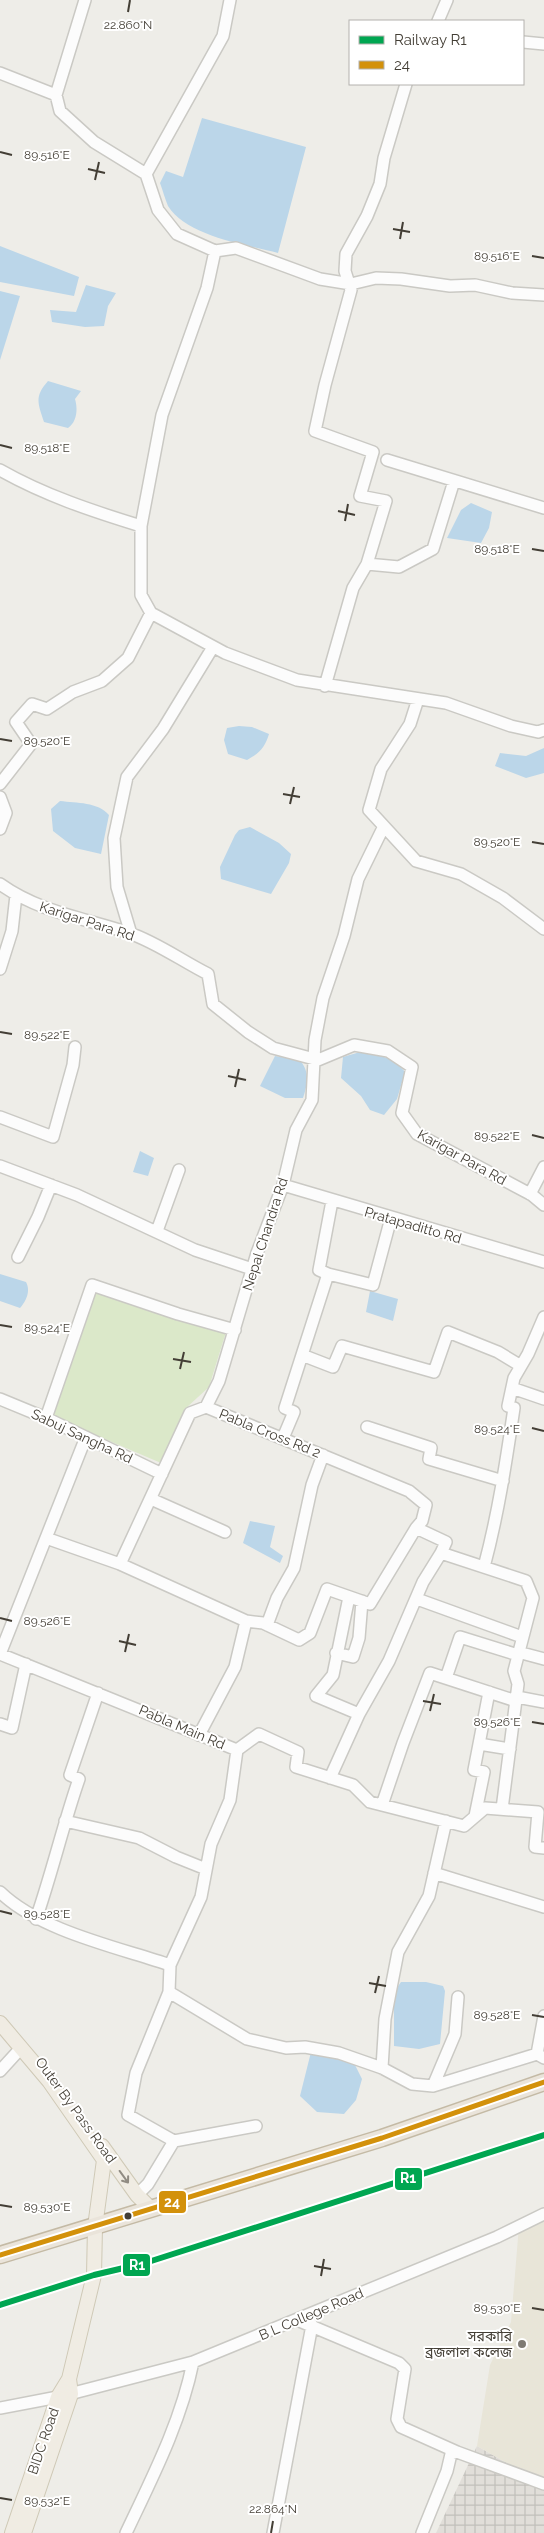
<svg xmlns="http://www.w3.org/2000/svg" width="544" height="2533" font-family="Raleway,'Noto Sans Bengali',sans-serif">
<defs>
<pattern id="industrial-grid" width="8" height="8" patternUnits="userSpaceOnUse" patternTransform="scale(1.25)"><rect width="8" height="8" fill="#e1ded9"/><path d="M0 4h8M4 0v8" fill="none" stroke="#c2c0bb"/></pattern>
</defs>
<rect width="100%" height="100%" fill="#eeede8"/>
<!-- industrial -->
<path fill="url(#industrial-grid)" d="M477,2446L544,2484V2533H436Z"/>
<!-- education -->
<path fill="#e8e5d8" d="M544,2214V2484L477,2446L490,2365L511,2322L519,2226Z"/>
<!-- park -->
<path fill="#dbe8c9" d="M94,1289L226,1332L209,1387L186,1408L161,1463L51,1416Z"/>
<!-- water -->
<path fill="#bbd6e9" d="M202,118L306,147L278,253C247,245 186,236 168,206C165,199 163,191 160,183L166,171L183,177Z
M0,246L79,277L74,296L0,282Z
M86,285L116,293L108,306L104,326L85,327L52,322L50,310L76,312Z
M0,291L20,296L0,360Z
M48,381L81,391L75,399C78,409 77,422 68,428L44,422C38,403 34,397 48,381Z
M471,503L492,512L489,528L481,543L447,538L461,510Z
M239,726L252,727L269,734C265,747 260,753 247,760L228,754L224,740L227,728Z
M544,748V773L526,778L495,766L500,753L526,756Z
M60,801C77,803 98,802 109,815L101,854L75,848L53,831L51,809Z
M250,827L279,843L291,854L289,863L271,894L221,879L220,867L235,835L239,830Z
M360,1052C379,1055 393,1057 405,1072L397,1099L384,1115L370,1110L361,1096L341,1078L343,1057Z
M275,1056L300,1060C310,1073 308,1083 303,1098H285L260,1086Z
M140,1151L154,1158L148,1176L133,1172Z
M0,1274L26,1282C31,1291 26,1301 20,1308L0,1301Z
M370,1291L398,1299L393,1321L366,1312Z
M250,1521L275,1526L270,1547L283,1556L280,1563L243,1543Z
M401,1982H426L443,1986L445,1991L440,2044L419,2049L394,2046V1992Z
M311,2052L353,2061L362,2079L356,2100L344,2114L317,2112L300,2096Z"/>
<g fill="none" stroke-linecap="round" stroke-linejoin="round">
<defs>
<path id="minor" d="M438,21L447,0
M523,42L544,44
M0,73L56,95L60,111L94,142L146,174L158,210L177,234L215,251L236,248L320,279L351,284L376,278L401,279L450,286L475,285L512,293L544,295
M56,95L85,0
M146,174L223,36L230,0
M215,251L207,288L162,415L141,526V595L151,613L225,653L297,680L446,703L511,726L538,732L544,730
M387,460L544,508
M0,470C44,495 92,511 141,526
M367,564L386,501L360,496L373,452L315,431L325,385L351,290L345,271L346,254L367,216L380,184L384,158L406,84
M325,686L353,588L367,564L399,567L433,549L454,481
M418,699L410,724L381,769L369,810L416,861L461,874L503,898L544,929
M0,784L31,744L16,722L32,704L47,709L73,692L102,681L128,658L151,613
M0,797L6,813L0,829
M0,884C39,912 84,918 129,933C156,942 182,961 208,974L213,1004L248,1032L273,1048L318,1060L354,1045L388,1051L412,1067L402,1113L417,1134L532,1195L544,1205
M131,934L117,887L114,838L127,777L163,729L213,647
M0,969L12,931L16,895
M0,1117L53,1137L73,1065L75,1047
M0,1166L77,1195L195,1250L252,1269
M283,1185L544,1262
M530,1194L544,1167
M157,1231L179,1170
M18,1257L38,1217L51,1185
M328,1274L373,1285L391,1218
M302,1355L333,1367L342,1346L434,1372L448,1332L498,1352L521,1366
M512,1388L544,1399
M0,1399L46,1418L162,1474
M206,1407L219,1381L257,1253L283,1185L296,1130L312,1100L315,1040L323,998L344,936L358,879L383,828
M46,1418L92,1285L178,1314L235,1330
M367,1427L431,1448L429,1459L503,1481
M283,1438L294,1412L285,1408L328,1274L319,1270L332,1201
M151,1499L225,1532
M46,1538L120,1564
M484,1567C498,1515 506,1462 514,1408L508,1406L514,1378L528,1354L544,1317
M349,1597L333,1675L316,1696L359,1714
M417,1599L522,1637
M246,1621L263,1623L299,1640L310,1633L327,1589L370,1604L416,1528
M267,1625L277,1598L294,1568L312,1485L323,1455
M518,1652L544,1659
M336,1653L353,1657L359,1638L362,1601
M0,1654L237,1750
M0,1654L86,1437
M446,1678L460,1637L518,1655
M517,1697L544,1702
M0,1724L12,1728L26,1664
M199,1735L235,1667L246,1621L120,1564L190,1413L206,1407L409,1491L426,1505L422,1521L416,1528L446,1542L441,1553L526,1581L533,1598
M479,1744L510,1749
M237,1750L259,1734L298,1752L296,1767L353,1785L370,1802L464,1826L485,1808L538,1812
M330,1778L359,1714L389,1661L423,1582L441,1553
M382,1805L403,1743L430,1673L516,1701
M502,1809L518,1684L514,1671L533,1598
M538,1812L535,1847L544,1848
M475,1816L484,1772L474,1770L489,1692
M65,1821L139,1838L176,1857L206,1869
M434,1873L544,1907
M0,1892C40,1931 117,1947 170,1965
M36,1919C52,1873 63,1825 79,1779L70,1775L98,1693
M169,1992L247,2039L286,2048L305,2047L339,2053L382,2068L412,2084L433,2086L537,2054L544,2058
M537,2054L544,2016
M382,2068L385,2019L398,1952L429,1896L446,1821
M0,2071L21,2048
M433,2086L455,2034L458,1997
M174,2141L128,2115L136,2073L169,1992L170,1965L201,1897L211,1844L230,1800L237,1750
M137,2195L148,2184L174,2141L256,2126
M297,2320L399,2363L405,2369L397,2419L401,2427L457,2452
M0,2408L58,2397L193,2362L497,2237L544,2214
M126,2533C152,2478 181,2422 193,2362
M273,2533L312,2325
M422,2533L447,2471L451,2454L457,2452L544,2484"/>
<path id="major" d="M0,2023L49,2081L104,2160L95,2227L94,2275L69,2379L58,2397L12,2533
M102,2146L137,2195L151,2209
M24,2533L71,2394L69,2379"/>
<path id="highway" d="M0,2255L382,2138L544,2082"/>
</defs>
<!-- minor casing -->
<use href="#minor" stroke="#cac9c4" stroke-width="14"/>
<!-- major casing -->
<use href="#major" stroke="#cfc9b6" stroke-width="16"/>
<!-- highway casing -->
<use href="#highway" stroke="#c4baa5" stroke-width="19"/>
<!-- minor -->
<use href="#minor" stroke="#fcfcfc" stroke-width="11"/>
<!-- major -->
<use href="#major" stroke="#f0ece3" stroke-width="14"/>
<!-- highway -->
<use href="#highway" stroke="#eae4da" stroke-width="16"/>
<defs>
<path id="bus-1" d="M0,2255L382,2138L544,2082"/>
</defs>
<!-- bus-1 casing -->
<use href="#bus-1" stroke="#fff" stroke-width="9"/>
<!-- bus-1 -->
<use href="#bus-1" stroke="#d3910b" stroke-width="5"/>
<defs>
<path id="rail-1" d="M0,2305L94,2275L145,2263L544,2135"/>
</defs>
<!-- rail-1 casing -->
<use href="#rail-1" stroke="#fff" stroke-width="10"/>
<!-- rail-1 -->
<use href="#rail-1" stroke="#00a651" stroke-width="6"/>
</g>
<!-- one-way arrows -->
<defs><path id="oneway-shaft" d="M-6 0H5M1.5-3L5.5 0L1.5 3" fill="none" stroke-width="1.6" stroke-linecap="round" stroke-linejoin="round" transform="scale(1.25)"/></defs>
<use stroke="#918c83" href="#oneway-shaft" transform="translate(124 2177) rotate(54)"/>
<!-- ticks -->
<path fill="none" stroke="#433e35" stroke-width="2" d="M128,12L130,0M0,152L12,155M88,169L105,173M95,180L99,162M393,229L410,232M400,239L403,222M532,256L544,258M0,445L12,448M338,511L355,515M345,521L348,504M532,549L544,551M0,739L12,741M283,794L300,797M290,804L294,787M532,842L544,844M0,1032L12,1034M228,1076L246,1080M235,1087L239,1069M532,1135L544,1138M0,1325L12,1327M173,1359L191,1362M180,1369L184,1352M532,1428L544,1431M0,1618L12,1621M119,1641L136,1645M125,1652L129,1634M423,1701L441,1704M430,1711L434,1694M532,1722L544,1724M0,1911L12,1914M369,1983L386,1986M375,1993L379,1976M532,2015L544,2017M0,2205L12,2207M314,2266L331,2269M321,2276L324,2259M532,2308L544,2310M0,2498L12,2500M271,2533L273,2521"/>
<!-- markers -->
<circle fill="#433e35" stroke="#fff" stroke-width="2" cx="128" cy="2216" r="4.5"/>
<circle fill="#7f7b74" stroke="#fff" stroke-width="2" cx="522" cy="2344" r="5"/>
<g text-anchor="middle" stroke-width="4" stroke-linejoin="round" paint-order="stroke">
<!-- street labels -->
<g font-size="14" fill="#433e35" stroke="#fff">
<text transform="translate(87 921) rotate(18)" y="5">Karigar Para Rd</text>
<text transform="translate(462 1157) rotate(29)" y="5">Karigar Para Rd</text>
<text transform="translate(413 1225) rotate(16)" y="5">Pratapaditto Rd</text>
<text transform="translate(265 1234) rotate(-72)" y="5">Nepal Chandra Rd</text>
<text transform="translate(270 1433) rotate(22)" y="5">Pabla Cross Rd 2</text>
<text transform="translate(82 1436) rotate(25)" y="5">Sabuj Sangha Rd</text>
<text transform="translate(182 1727) rotate(23)" y="5">Pabla Main Rd</text>
<text transform="translate(76 2110) rotate(54)" y="5">Outer By Pass Road</text>
<text transform="translate(311 2314) rotate(-23)" y="5">B L College Road</text>
<text transform="translate(43 2441) rotate(-71)" y="5">BIDC Road</text>
</g>
<!-- poi labels -->
<g font-size="14" fill="#433e35" stroke="#fff" text-anchor="end">
<text x="512" y="2341">সরকারি<tspan x="512" dy="16">ব্রজলাল কলেজ</tspan></text>
</g>
</g>
<g font-size="12" text-anchor="middle" fill="#433e35" stroke="#fff" stroke-width="4" stroke-linejoin="round" paint-order="stroke">
<text x="128" y="29">22.860°N</text>
<text x="47" y="159">89.516°E</text>
<text x="497" y="260">89.516°E</text>
<text x="47" y="452">89.518°E</text>
<text x="497" y="553">89.518°E</text>
<text x="47" y="745">89.520°E</text>
<text x="497" y="846">89.520°E</text>
<text x="47" y="1039">89.522°E</text>
<text x="497" y="1140">89.522°E</text>
<text x="47" y="1332">89.524°E</text>
<text x="497" y="1433">89.524°E</text>
<text x="47" y="1625">89.526°E</text>
<text x="497" y="1726">89.526°E</text>
<text x="47" y="1918">89.528°E</text>
<text x="497" y="2019">89.528°E</text>
<text x="47" y="2211">89.530°E</text>
<text x="497" y="2312">89.530°E</text>
<text x="47" y="2505">89.532°E</text>
<text x="273" y="2513">22.864°N</text>
</g>
<g stroke="#fff" stroke-width="2">
<rect x="394" y="2167" width="29" height="24" rx="5" fill="#00a651"/>
<rect x="158" y="2190" width="29" height="24" rx="5" fill="#d3910b"/>
<rect x="122" y="2253" width="29" height="24" rx="5" fill="#00a651"/>
</g>
<g font-size="14" text-anchor="middle" font-weight="bold" fill="#fff">
<text x="408" y="2183">R1</text>
<text x="172" y="2207">24</text>
<text x="137" y="2270">R1</text>
</g>
<!-- legend -->
<rect x="349" y="20" width="175" height="65" fill="#ffffff" stroke="#b4b2ae"/>
<rect x="359" y="36" width="25" height="8" fill="#00a651" stroke="#b4b2ae"/>
<text x="394" y="45" font-size="15" fill="#433e35">Railway R1</text>
<rect x="359" y="61" width="25" height="8" fill="#d3910b" stroke="#b4b2ae"/>
<text x="394" y="70" font-size="15" fill="#433e35">24</text>
</svg>
